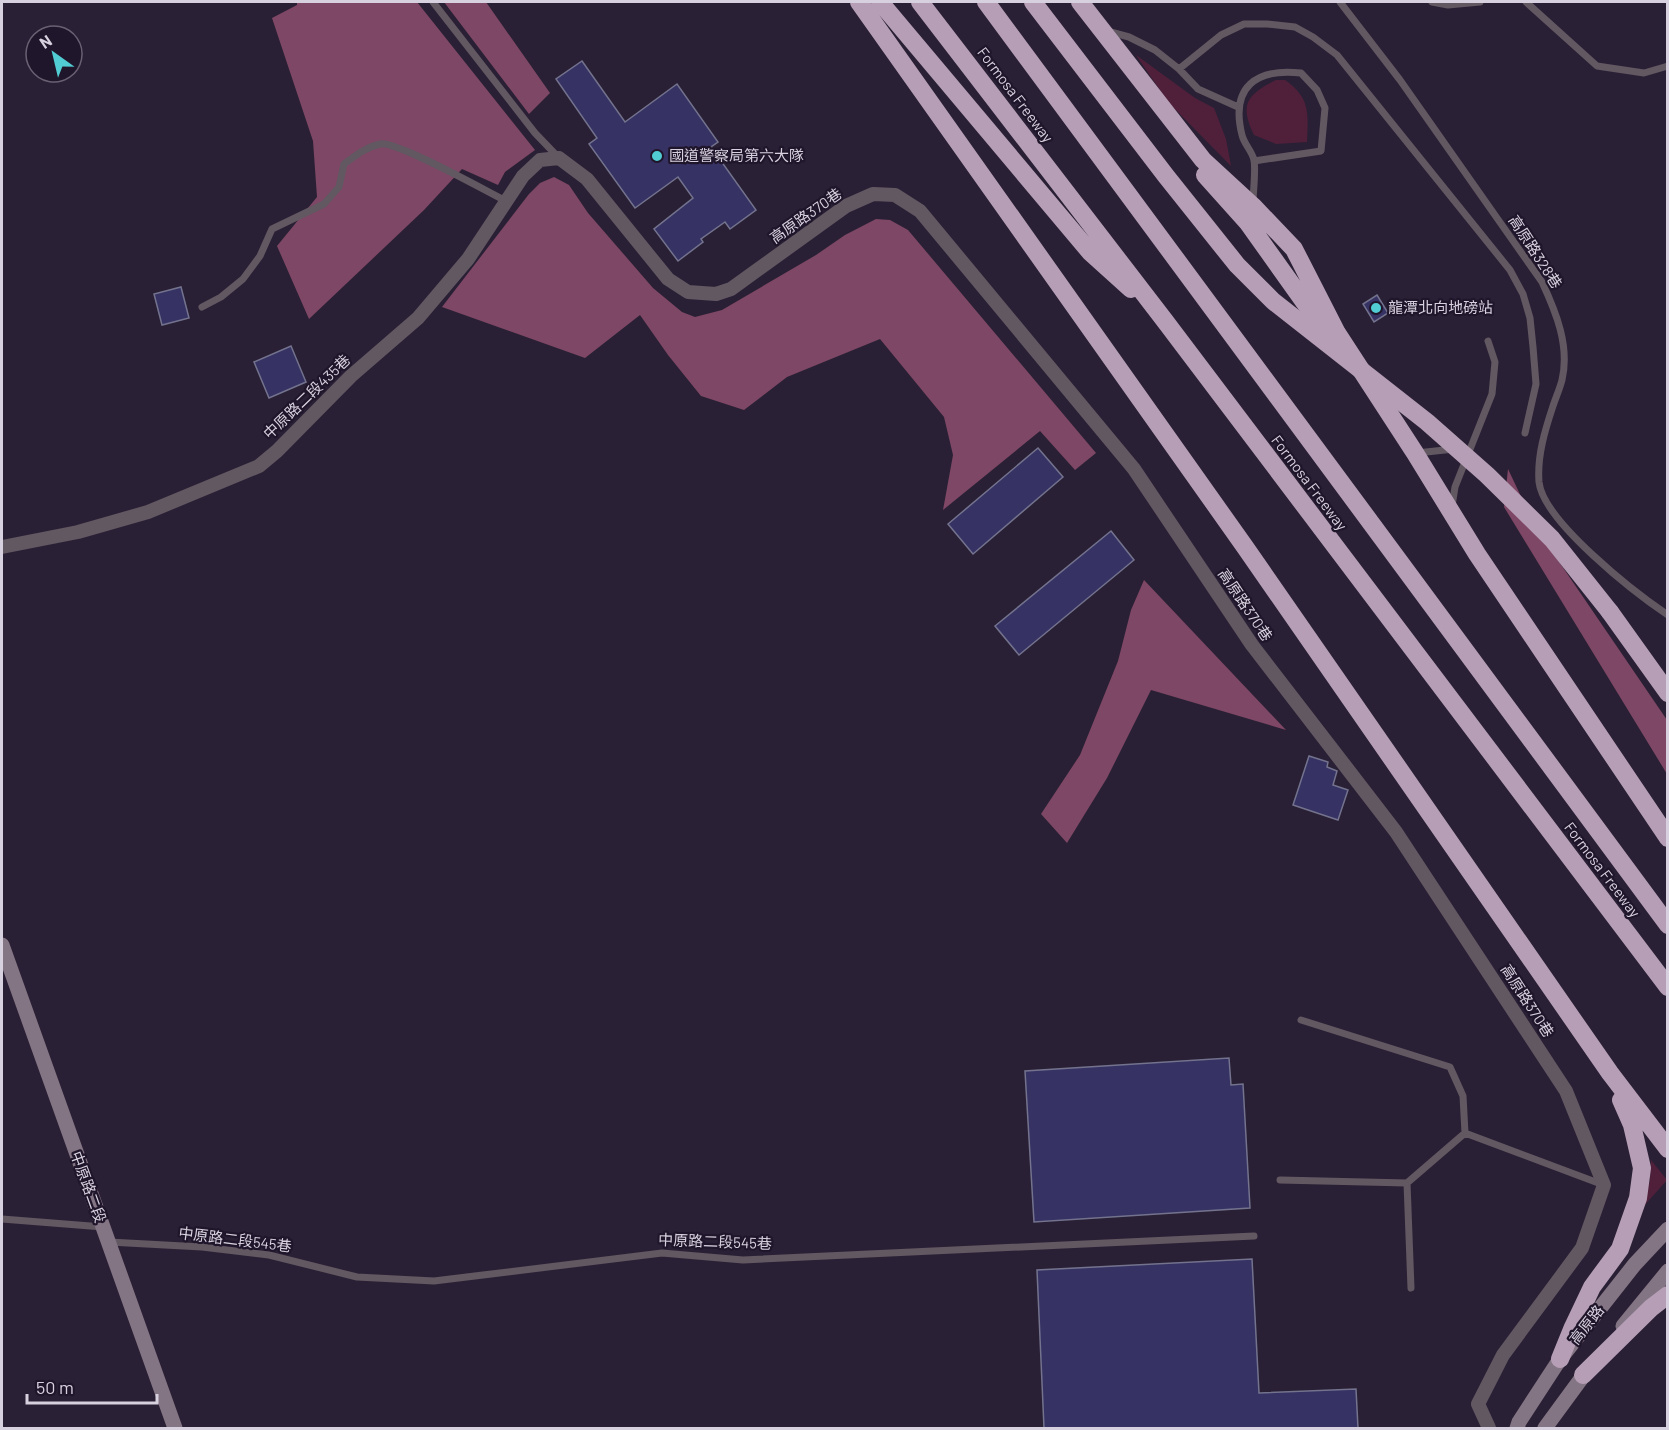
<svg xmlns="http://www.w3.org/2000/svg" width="1669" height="1430" font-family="Barlow,'Noto Sans TC',sans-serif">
<rect width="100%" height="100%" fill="#2a2035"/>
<!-- green -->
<path fill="#50203b" d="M1136,55L1195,98L1214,108L1226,139L1231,166L1168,102Z
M1276,80H1285C1311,98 1308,114 1307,142L1276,144L1254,135C1239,104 1247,95 1276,80Z
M1651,1160L1667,1180L1643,1207L1650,1180Z"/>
<!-- forest -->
<path fill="#7e4765" d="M297,2H417L535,150L505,172L498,185L462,169L424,210L309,319L277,246L317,197L313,141L272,18L297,5Z
M444,2H486L550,93L529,114Z
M554,177L569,185L588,213L653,288L682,312L695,317L722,310L816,255L845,235L876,219L890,220L908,230L1096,453L1075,470L1040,431L943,510L953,455L944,417L880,339L787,377L744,410L701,396L668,355L640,315L585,358L442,307L529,194L540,183Z
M1508,469L1536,528L1667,720V774L1504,507Z
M1144,580L1286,730L1151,690L1107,778L1067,843L1041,814L1080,755L1118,661L1131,610Z"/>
<!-- building -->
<path fill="#363264" stroke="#73738e" stroke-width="1.5" d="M582,61L625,122L677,84L718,142L711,147L756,210L730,229L725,222L701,239L703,242L678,261L654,229L693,198L678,177L635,208L589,144L597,138L556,79Z
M181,287L189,318L162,325L154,294Z
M1377,295L1388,313L1374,322L1363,304Z
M291,346L306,382L269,398L254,362Z
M1038,448L1063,477L973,554L948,524Z
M1111,531L1134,560L1019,655L995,626Z
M1309,756L1328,762L1327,767L1337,771L1333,785L1348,790L1338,820L1293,805Z
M1229,1058L1231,1085L1243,1084L1250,1208L1034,1222L1025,1071Z
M1252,1259L1259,1393L1356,1389L1358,1428H1044L1037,1270Z"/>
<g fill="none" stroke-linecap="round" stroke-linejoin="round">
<!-- lane -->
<path stroke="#625862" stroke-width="7" d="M433,2L535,133L559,158
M1340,2L1400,80L1542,282C1556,312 1570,346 1562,380C1560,388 1556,397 1553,406C1545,430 1537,456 1539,482C1543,521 1635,593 1668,615
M1432,2L1448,5L1480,2
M1526,2L1597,66L1644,73L1668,66
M1107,31L1129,37L1155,50L1179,69L1198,89L1238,107
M1179,69L1221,35L1244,24H1267L1295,27L1313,37L1337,55L1510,270L1523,294L1530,318L1533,347L1536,384L1525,433
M1253,203C1253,192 1256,170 1254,160C1252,151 1244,144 1242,135C1230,87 1256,68 1301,73L1317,90L1325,108L1321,151L1254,161
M202,307L221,297L243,279L260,256L272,229L324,204L339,187L344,164C355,156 366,147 380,144C395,140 486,191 506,201
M1417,453L1454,449
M1452,506L1455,487L1492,394L1495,362L1488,341
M1301,1020L1450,1067L1463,1096L1465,1133L1601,1184
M1280,1180L1407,1183L1465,1133
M1407,1183L1411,1288
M2,1219L103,1227
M109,1242L202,1247L269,1255L357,1277L434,1281L662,1253L743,1260L1254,1236"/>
<!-- street -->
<path stroke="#625862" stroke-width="14" d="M2,547L78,532L148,512L259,466L277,451L351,376L418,318L468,259L523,176L540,160L559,158L587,179L668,279L688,292L716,294L731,289L846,206L873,194L895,195L920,211L1134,469L1252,645L1396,832L1566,1091L1604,1185L1582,1248L1503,1355L1478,1404L1489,1428"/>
<!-- secondary -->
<path stroke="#847584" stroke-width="15" d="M2,945L175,1428
M1623,1326L1668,1271
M1517,1428L1519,1422L1560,1359L1635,1264L1668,1229
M1545,1428L1589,1368"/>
<!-- highway -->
<path stroke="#b69fb6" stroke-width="18" d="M859,2L1245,547L1610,1073L1668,1149
M880,2L1090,252L1131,289
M920,2L1165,321L1668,987
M986,2L1668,925
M1080,2L1203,160L1253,206L1294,249L1337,333L1415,453L1477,554L1668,838
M1205,175L1248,223L1332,341
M1610,612L1668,693
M1560,1359L1573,1327L1592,1287L1620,1249L1638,1198L1642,1168L1632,1125L1621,1100
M1583,1375L1651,1308L1668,1295"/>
<!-- highway-bridge -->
<path stroke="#b69fb6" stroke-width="18" d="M1033,2L1166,176L1237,265L1273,301L1427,422L1487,475L1552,539L1610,612"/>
</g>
<!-- markers -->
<g fill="#51ccd3" stroke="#20162b" stroke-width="2">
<circle cx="657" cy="156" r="6"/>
<circle cx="1376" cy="308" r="6"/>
</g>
<g text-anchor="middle" stroke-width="4.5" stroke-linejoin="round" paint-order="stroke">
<!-- street labels -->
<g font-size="15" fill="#d7d1df" stroke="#20162b">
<text transform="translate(1015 95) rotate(53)" y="5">Formosa Freeway</text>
<text transform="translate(806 216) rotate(-35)" y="5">高原路370巷</text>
<text transform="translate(1535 252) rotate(57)" y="5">高原路328巷</text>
<text transform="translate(307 397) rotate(-44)" y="5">中原路二段435巷</text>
<text transform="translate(1309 483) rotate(53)" y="5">Formosa Freeway</text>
<text transform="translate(1245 605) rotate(56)" y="5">高原路370巷</text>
<text transform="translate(1602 870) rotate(53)" y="5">Formosa Freeway</text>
<text transform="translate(1527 1001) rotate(57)" y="5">高原路370巷</text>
<text transform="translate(88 1187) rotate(70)" y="5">中原路二段</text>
<text transform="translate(235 1240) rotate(7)" y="5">中原路二段545巷</text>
<text transform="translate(715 1242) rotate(2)" y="5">中原路二段545巷</text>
<text transform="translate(1587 1325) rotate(-52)" y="5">高原路</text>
</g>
<!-- poi labels -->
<g font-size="15" fill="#d7d1df" stroke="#20162b" text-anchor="start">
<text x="669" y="161">國道警察局第六大隊</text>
<text x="1388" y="313">龍潭北向地磅站</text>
</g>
</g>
<!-- border -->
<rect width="1669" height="1430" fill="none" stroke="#d7d1df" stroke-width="6"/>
<!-- north arrow -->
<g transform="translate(54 54) rotate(326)"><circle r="28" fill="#20162b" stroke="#696173" stroke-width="1.5"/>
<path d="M0-4.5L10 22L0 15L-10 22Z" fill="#51ccd3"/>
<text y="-9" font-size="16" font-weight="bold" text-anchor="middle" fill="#d7d1df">N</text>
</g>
<!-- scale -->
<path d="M27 1394v9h130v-9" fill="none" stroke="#d7d1df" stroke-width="3"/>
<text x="36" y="1394" font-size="18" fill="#d7d1df" stroke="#20162b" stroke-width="4.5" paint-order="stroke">50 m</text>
</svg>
